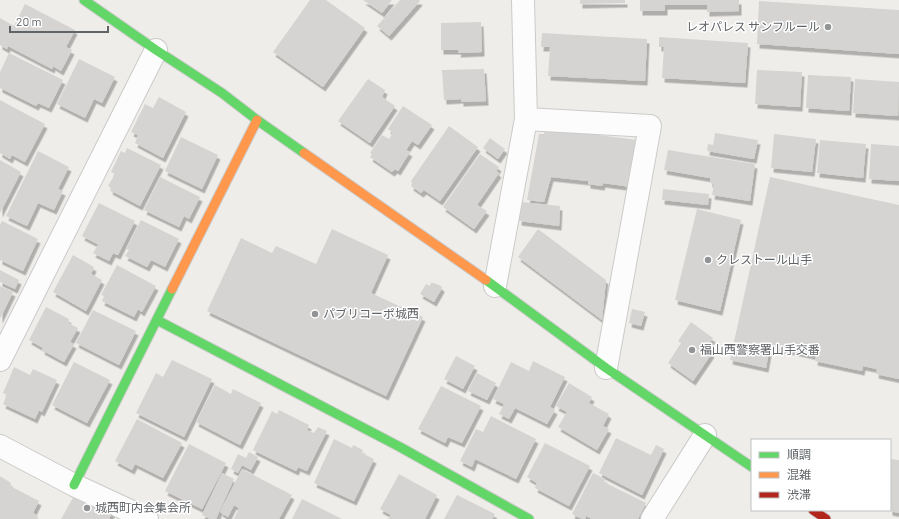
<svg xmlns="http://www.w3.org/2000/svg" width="899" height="519" font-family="Barlow,'Noto Sans JP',sans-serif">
<defs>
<filter id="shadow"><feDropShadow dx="2.5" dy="4.5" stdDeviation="0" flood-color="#0004"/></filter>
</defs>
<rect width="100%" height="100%" fill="#efedea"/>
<!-- building -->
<path fill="#d6d4d3" filter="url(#shadow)" d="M310,0H326L365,28L323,87L273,52Z
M363,0H392L382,13Z
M400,0H419L420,1L389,36L377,26Z
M580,0H625V3L580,4Z
M640,0H739V11L707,12V5H665V11H640Z
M759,1L899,10V54L757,44Z
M25,4L75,30L66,47L72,50L61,71L53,66L52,69L8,46L7,49L0,45V18L14,26Z
M481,22L482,52L458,53L459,50H441V23Z
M542,33L647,39L645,81L548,76L550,47H541Z
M659,37L748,43L745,83L662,78L664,47H659Z
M9,53L63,80L49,108L38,103L36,106L0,88V72Z
M79,59L115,77L102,103L94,99L85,118L57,104Z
M484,69L486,101L461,102V99L444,100L442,70Z
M757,70L802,72L800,107L755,104Z
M808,75L851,77L849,111L806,108Z
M368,79L385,90L382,97L395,106L370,143L338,121Z
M855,79L899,82L898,116L853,113Z
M159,97L186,112L163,158L135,143L138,135L131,132L145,104L153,108Z
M0,100L45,124L25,162L12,155L10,159L0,153Z
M403,106L432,125L418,145L412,141L406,150L410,152L398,171L395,169L392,172L370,157L372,154L370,153L382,135L389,139L393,133L388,129Z
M449,126L478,147L440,201L424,190L421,193L411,186L412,183L411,181Z
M545,128L637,140L631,187L603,183L602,186L588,184V181L551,177L544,202L527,200L539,134H544Z
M715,133L758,140L754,159L707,151L708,144L713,145Z
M774,134L816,139L812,172L771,168Z
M181,137L218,155L202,189L165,171Z
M490,138L505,149L498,159L483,148Z
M820,140L866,144L863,178L817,173Z
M871,144L899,146V181L869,179Z
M127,148L161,165L140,206L110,190L111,188L108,186L115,174L111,172L121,151L125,153Z
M668,150L755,164L750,201L712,195L714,184L710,183V178L664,170Z
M38,151L69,167L58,189L63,191L54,210L38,203L27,226L6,216Z
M480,154L499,167L496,171L499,173L477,205L487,211L474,229L443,207Z
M0,160L21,172L0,213Z
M160,177L200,197L189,219L184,216L179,227L144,210Z
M770,177L899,205V379L876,374L877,369L863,366L862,371L815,361L816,356L770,346L766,368L730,360Z
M663,189L709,194L708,205L662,200Z
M521,202L560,206L559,226L519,221Z
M99,203L135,221L118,255L113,253L109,261L93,253L98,245L109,250L82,236Z
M697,209L741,220L720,311L675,300Z
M141,220L179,239L165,267L151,260L147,267L125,256L129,250L126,249Z
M2,221L38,239L23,271L0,260V225Z
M332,229L388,255L371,293L423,317L386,396L207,311L241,238L272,253L276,246L316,264Z
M538,229L606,280L602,320L518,257Z
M73,255L94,267L91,274L102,280L86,311L53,292Z
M117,265L156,286L142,312L138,309L134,317L102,301L104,296L101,295Z
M0,270L19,280L15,289L0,282Z
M431,283H434L441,286L442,288L434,302L420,294L426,284L430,286Z
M0,286L13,292L0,319Z
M46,307L69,319L68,323L78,328L70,342L74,344L64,362L42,350L43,348L29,340Z
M632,309L645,312L641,326L629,323Z
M93,310L136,331L119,365L76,343Z
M691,322L713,338L706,348L712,353L693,381L668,363L681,343L678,341Z
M456,356L475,366L463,389L444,379Z
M172,360L212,379L184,437L136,413L156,373L163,377Z
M533,361L565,377L550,407L555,410L547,424L515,408L509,419L499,414L504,404L493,399L511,362L529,371Z
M74,362L110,380L87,423L52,405Z
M14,367L30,375L33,369L57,380L42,412L39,410L35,419L3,404L7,395L3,393Z
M477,373L496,383L487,400L468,391Z
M569,383L592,397L589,403L609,414L603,426L609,429L597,450L558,427L567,412L556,406Z
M215,385L231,394L233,389L261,403L240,445L196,422Z
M441,386L481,406L462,443L448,437L445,443L418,429Z
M279,410L309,425L307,430L314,433L318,427L327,431L307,471L298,467L296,471L253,450L272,411L277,414Z
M491,416L536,439L516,479L475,459L472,467L460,461L476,429L483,432Z
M137,419L182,443L163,478L135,464L132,470L115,461Z
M616,438L651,455L656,445L664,449L642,495L599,473Z
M334,439L352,448L353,445L363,450L362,453L374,459L354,501L314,483Z
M545,443L590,466L569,506L535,488L537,483L527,477Z
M189,444L226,463L202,509L165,491Z
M249,452L258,457L251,470L242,465L238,473L231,469L238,454L246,458Z
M890,459L899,460V513L890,511Z
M242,469L292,495L279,519H234L239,508L234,505L228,517L220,512Z
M222,473L234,479L216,519H210L202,515Z
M593,473L605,479L604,482L646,503L638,519H592L586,516L585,519H582L572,514Z
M399,474L437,495L425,519H388L391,515L380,509Z
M0,476L11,483L10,486L39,501L33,513L38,516L36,519H0Z
M457,495L495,514L492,519H444Z
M74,496L113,511L109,519H61Z
M302,499L342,519H292Z"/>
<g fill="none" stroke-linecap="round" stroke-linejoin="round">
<defs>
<path id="street" d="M526,119L650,126L606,368
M495,286L526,119L523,0
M0,360L156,50
M0,446L74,485L147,519
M652,519L705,435"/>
<path id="fast" d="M84,0L156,50L222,93L257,120L304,153
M486,280L606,368L752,467
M157,320L400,447L529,519
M74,485L172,289"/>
<path id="slow" d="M304,153L486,280
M172,289L257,120"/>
<path id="jam" d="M813,510L826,519"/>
</defs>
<!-- street casing -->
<use href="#street" stroke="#cbcbca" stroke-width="24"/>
<!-- fast casing -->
<use href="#fast" stroke="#cbcbca" stroke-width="11"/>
<!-- slow casing -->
<use href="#slow" stroke="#cbcbca" stroke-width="11"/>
<!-- jam casing -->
<use href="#jam" stroke="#cbcbca" stroke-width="11"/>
<!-- street -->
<use href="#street" stroke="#fdfcfc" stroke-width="22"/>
<!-- fast -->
<use href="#fast" stroke="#63d668" stroke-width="9"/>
<!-- slow -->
<use href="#slow" stroke="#ff974d" stroke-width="9"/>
<!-- jam -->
<use href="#jam" stroke="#b3261e" stroke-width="9"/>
</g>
<!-- markers -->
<g fill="#929495" stroke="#fff" stroke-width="1.5">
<circle cx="828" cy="27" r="4"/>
<circle cx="708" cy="260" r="4"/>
<circle cx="315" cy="314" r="4"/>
<circle cx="692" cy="350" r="4"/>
<circle cx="87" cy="508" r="4"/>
</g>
<g text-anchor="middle" stroke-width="3" stroke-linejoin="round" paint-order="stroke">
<!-- poi labels -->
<g font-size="12" fill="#606467" stroke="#fff" text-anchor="start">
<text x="820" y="31" text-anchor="end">レオパレス サンフルール</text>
<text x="716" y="264">クレストール山手</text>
<text x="323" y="318">パブリコーポ城西</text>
<text x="700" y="354">福山西警察署山手交番</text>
<text x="95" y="512">城西町内会集会所</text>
</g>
</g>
<!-- legend -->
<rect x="751" y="439" width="140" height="72" fill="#ffffff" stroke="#bfc1c2"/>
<rect x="759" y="452" width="20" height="6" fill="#63d668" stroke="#bfc1c2"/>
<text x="787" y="459" font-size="12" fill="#606467">順調</text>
<rect x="759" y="472" width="20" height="6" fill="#ff974d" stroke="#bfc1c2"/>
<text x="787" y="479" font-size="12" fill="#606467">混雑</text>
<rect x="759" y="492" width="20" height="6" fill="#b3261e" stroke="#bfc1c2"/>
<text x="787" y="499" font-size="12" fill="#606467">渋滞</text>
<!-- scale -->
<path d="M10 26v6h98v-6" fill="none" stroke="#606467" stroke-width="2"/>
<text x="16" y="26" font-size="12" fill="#606467" stroke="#ffffff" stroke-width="3" paint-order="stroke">20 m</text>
</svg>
